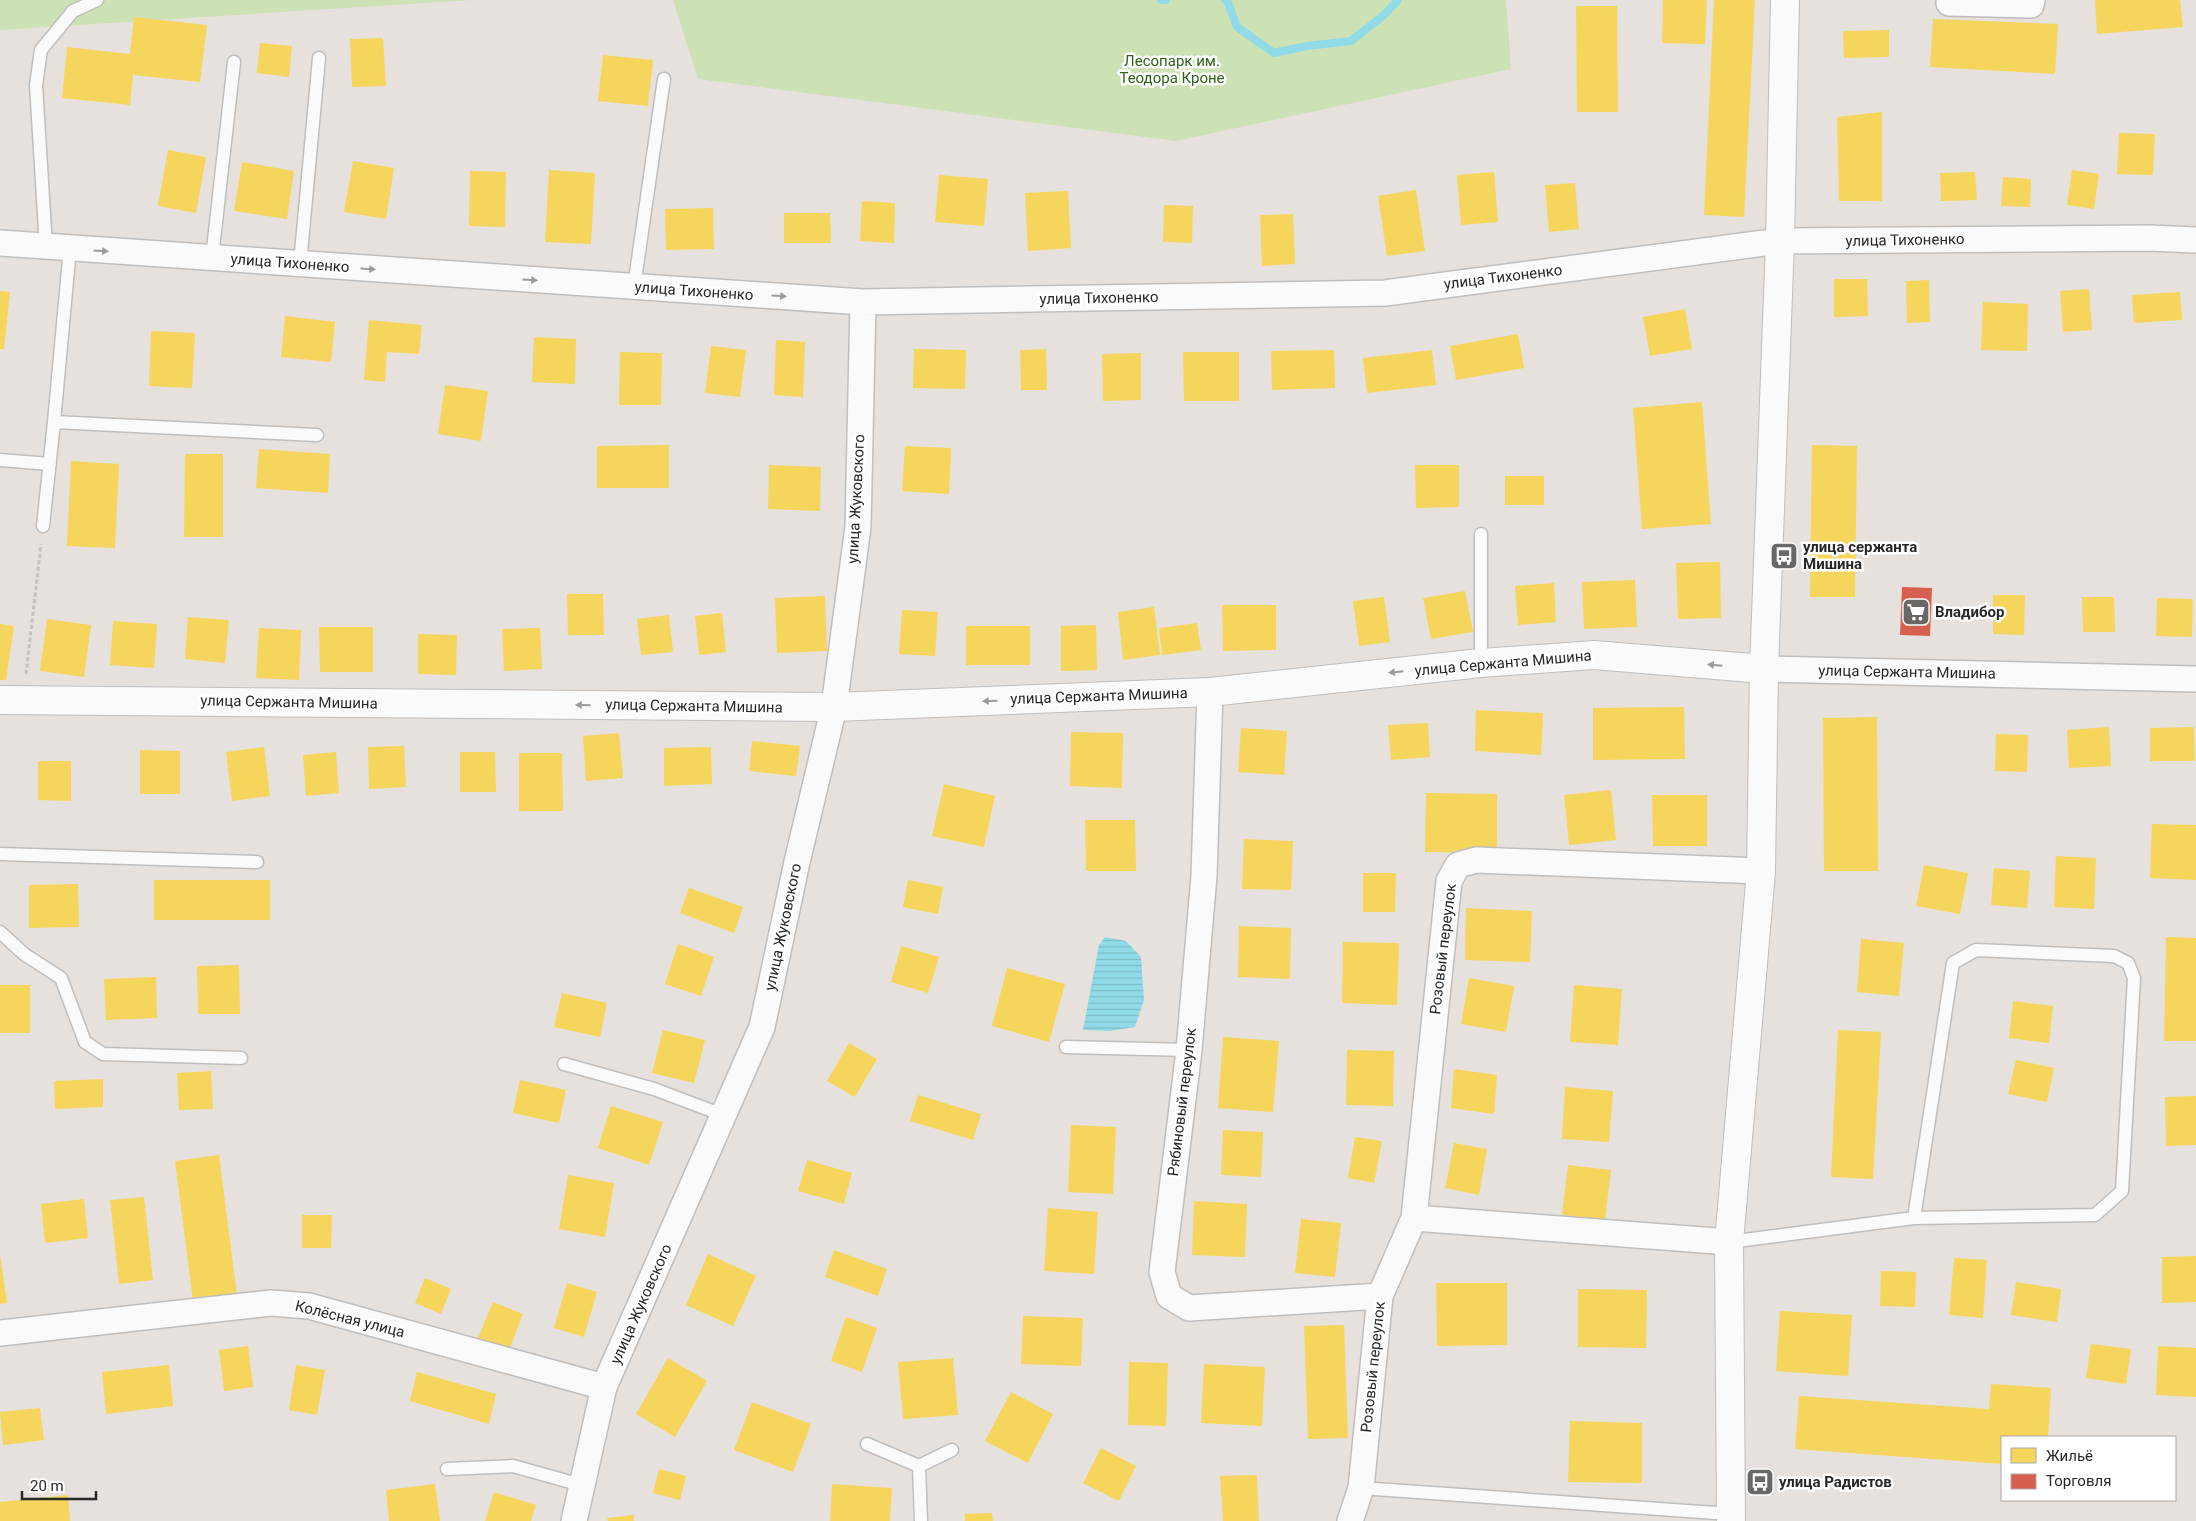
<svg xmlns="http://www.w3.org/2000/svg" width="2196" height="1521" font-family="Roboto,sans-serif">
<defs>
<pattern id="water-rules" width="6" height="5" patternUnits="userSpaceOnUse" patternTransform="scale(1.25)"><rect width="6" height="5" fill="#90dbe7"/><path d="M0 2.5h6" fill="none" stroke="#7cbcc6"/></pattern>
</defs>
<rect width="100%" height="100%" fill="#e6e1dc"/>
<!-- grass -->
<path fill="#cce1b4" d="M0,0H472L0,30Z
M673,0H1506L1511,69L1176,141L698,79Z"/>
<!-- water -->
<path fill="url(#water-rules)" d="M1105,937L1126,941L1141,957L1144,1000L1135,1027L1109,1031L1083,1030L1099,945Z"/>
<!-- homes -->
<path fill="#f6d55c" d="M1663,0H1707L1705,44L1662,43Z
M1714,0H1755L1744,217L1704,215Z
M2095,0H2180L2183,27L2097,34Z
M1576,6H1617L1618,112H1577Z
M134,17L207,25L200,82L133,75L130,105L62,98L67,47L130,54Z
M1933,19L2058,24L2055,74L1930,67Z
M1889,30V57L1844,58L1843,31Z
M383,38L386,86L352,87L350,39Z
M260,43L292,46L289,77L257,73Z
M603,55L653,60L648,106L598,101Z
M1882,112V201H1839L1837,117Z
M2119,133L2155,134L2153,175L2117,174Z
M168,150L206,157L196,213L158,206Z
M353,161L394,168L386,219L344,212Z
M242,162L294,171L287,219L234,211Z
M549,170L595,173L591,244L545,242Z
M2072,170L2099,174L2094,209L2067,205Z
M470,171L506,172L505,227L469,226Z
M1494,172L1498,222L1461,225L1457,175Z
M1975,172L1977,200L1941,201L1940,173Z
M939,175L988,179L984,226L935,222Z
M2003,177L2031,179L2030,207L2001,206Z
M1575,183L1579,229L1549,232L1545,185Z
M1416,190L1425,251L1387,256L1378,196Z
M1068,191L1071,248L1028,251L1025,193Z
M862,201L895,203L894,243L860,241Z
M1164,205L1193,206L1192,243L1163,242Z
M713,208L714,249L666,250L665,209Z
M784,213H830L831,243H784Z
M1293,214L1295,264L1262,266L1260,215Z
M1834,279H1867L1868,316L1834,317Z
M1929,280L1930,322L1907,323L1906,281Z
M2089,289L2092,330L2063,332L2060,291Z
M0,291L10,292L4,349H0Z
M2180,292L2182,320L2134,323L2132,295Z
M1983,302L2028,304L2027,351L1981,350Z
M1685,309L1692,349L1650,356L1643,317Z
M285,316L335,322L331,362L281,357Z
M369,320L422,325L419,354L387,352L385,382L364,380Z
M151,331L195,333L192,388L149,386Z
M1518,334L1524,368L1456,380L1450,346Z
M534,337L576,339L575,384L532,382Z
M776,340L805,342L803,397L774,395Z
M711,346L746,350L740,397L705,393Z
M914,349L966,350L965,389L913,388Z
M1046,349L1047,390H1021L1020,350Z
M1334,350L1335,388L1272,390L1271,351Z
M1432,350L1436,385L1367,393L1363,358Z
M620,352L662,353L661,405H619Z
M1183,352H1239V401H1184Z
M1141,353V400L1103,401L1102,354Z
M445,385L488,391L481,441L438,434Z
M1702,402L1711,524L1642,529L1633,408Z
M669,445V488H597V446Z
M1812,445L1857,446L1855,597H1810Z
M905,446L951,448L949,494L902,491Z
M259,449L330,454L328,493L256,488Z
M185,454H223V537H184Z
M71,461L119,464L115,548L67,546Z
M769,465L821,467L820,511L768,509Z
M1415,465H1459V507L1416,508Z
M1505,476H1544V505H1505Z
M1720,562L1721,618L1678,619L1676,563Z
M1635,580L1637,627L1584,629L1582,582Z
M1554,583L1556,622L1518,625L1515,586Z
M1465,591L1473,632L1431,639L1423,598Z
M567,594H603L604,635H568Z
M1993,595H2025L2024,635L1993,634Z
M825,596L827,651L777,653L775,598Z
M1384,597L1390,642L1359,646L1353,601Z
M2082,597H2114L2115,632H2083Z
M2157,598L2193,599L2192,637L2156,636Z
M1222,605H1276V650L1223,651Z
M1154,607L1160,655L1123,660L1118,612Z
M902,610L938,612L935,656L899,654Z
M722,613L726,652L699,655L695,616Z
M669,615L673,652L641,655L637,619Z
M188,617L229,620L225,663L185,659Z
M47,619L91,625L84,677L40,671Z
M113,621L157,624L154,668L110,665Z
M1197,623L1201,650L1162,655L1159,628Z
M0,624L14,626L6,680H0Z
M1096,625L1097,670L1061,671V626Z
M966,626H1030V665H966Z
M319,627H373V672H320Z
M259,628L301,630L299,680L256,678Z
M540,628L542,669L504,671L502,629Z
M418,634L457,635L456,675L418,674Z
M1684,707L1685,759L1593,760V708Z
M1476,710L1543,713L1541,755L1475,751Z
M1877,717L1878,871H1824L1823,718Z
M1428,723L1430,757L1391,760L1388,725Z
M2109,727L2111,766L2069,768L2067,730Z
M2194,727L2195,761H2150V728Z
M1241,728L1287,731L1284,775L1238,772Z
M1071,732L1123,733L1122,788L1070,786Z
M619,733L623,778L586,781L583,736Z
M1996,734L2028,735L2027,772L1995,771Z
M752,741L800,746L796,776L749,771Z
M404,746L406,787L369,789L368,747Z
M264,747L270,796L232,801L226,752Z
M711,747L712,784L664,786V748Z
M140,750L180,751V794H140Z
M336,752L339,793L306,796L303,755Z
M460,752H495L496,792H460Z
M519,753H562L563,811H519Z
M38,761H71V801L38,800Z
M944,784L995,796L984,847L932,836Z
M1611,790L1616,840L1569,845L1564,795Z
M1426,793L1497,794V853L1425,852Z
M1652,795H1707V846H1653Z
M1085,820H1135L1136,871H1086Z
M2152,824L2196,825V880L2150,878Z
M1244,839L1293,841L1291,890L1242,889Z
M2056,856L2096,858L2094,909L2054,907Z
M1924,865L1968,873L1960,914L1916,906Z
M1994,868L2030,871L2027,908L1991,905Z
M1363,873H1396L1395,912H1363Z
M154,880H270V920H154Z
M908,880L943,887L938,914L903,907Z
M78,884L79,927L29,928V885Z
M689,888L743,907L734,933L680,913Z
M1466,908L1532,911L1530,962L1465,960Z
M1239,926L1291,928L1290,979L1238,977Z
M2166,937L2196,938V1041H2164Z
M1861,939L1904,943L1899,996L1857,992Z
M1343,942L1399,943L1397,1005L1342,1003Z
M678,944L714,957L701,996L665,984Z
M901,946L939,957L928,993L891,982Z
M239,965L240,1014H198L197,966Z
M1007,968L1065,984L1049,1042L992,1026Z
M156,977L157,1018L106,1020L104,979Z
M1469,978L1514,986L1506,1032L1461,1024Z
M0,985H30V1033H0Z
M1574,985L1622,989L1618,1045L1570,1042Z
M562,993L607,1003L600,1037L554,1027Z
M2013,1001L2053,1006L2049,1043L2009,1038Z
M663,1030L705,1040L694,1083L652,1073Z
M1838,1030L1881,1032L1873,1179L1831,1177Z
M1223,1037L1279,1041L1273,1112L1218,1108Z
M849,1043L877,1059L855,1097L827,1081Z
M1347,1050L1394,1051L1393,1106L1346,1105Z
M2016,1060L2054,1068L2047,1102L2008,1094Z
M1454,1069L1497,1075L1494,1114L1451,1108Z
M211,1071L213,1109L179,1110L177,1073Z
M103,1079V1107L55,1109L54,1081Z
M520,1080L566,1090L559,1123L513,1113Z
M1565,1087L1613,1091L1609,1142L1562,1139Z
M918,1095L981,1114L973,1140L910,1121Z
M2196,1096V1145L2166,1146L2165,1097Z
M611,1106L663,1122L649,1165L598,1148Z
M1071,1125L1116,1127L1113,1194L1068,1192Z
M1223,1130L1263,1132L1261,1177L1221,1175Z
M1355,1137L1382,1141L1374,1183L1348,1178Z
M1454,1143L1487,1149L1479,1195L1445,1188Z
M219,1155L237,1295L193,1301L175,1161Z
M807,1160L852,1173L844,1204L798,1191Z
M1568,1165L1611,1170L1605,1220L1562,1215Z
M568,1175L614,1183L605,1237L559,1229Z
M144,1197L153,1280L119,1284L110,1200Z
M84,1199L88,1238L45,1243L41,1204Z
M1194,1201L1247,1204L1245,1257L1192,1255Z
M1048,1208L1098,1212L1094,1274L1044,1271Z
M302,1215H332L331,1248H302Z
M1301,1219L1341,1223L1335,1277L1295,1273Z
M834,1250L887,1269L878,1296L825,1277Z
M0,1254L7,1303L0,1304Z
M708,1254L756,1276L733,1326L686,1305Z
M2196,1256V1302L2162,1303V1257Z
M1954,1258L1987,1260L1983,1318L1949,1315Z
M1881,1271L1916,1272L1915,1307L1880,1306Z
M425,1278L451,1289L441,1314L415,1303Z
M2016,1282L2061,1289L2057,1322L2011,1315Z
M567,1283L597,1292L584,1337L554,1328Z
M1436,1283H1507V1345L1437,1346Z
M1578,1289L1647,1290L1646,1348L1578,1347Z
M493,1302L523,1314L509,1350L478,1338Z
M1780,1311L1852,1315L1848,1376L1776,1371Z
M1023,1316L1083,1318L1081,1366L1021,1364Z
M846,1317L877,1328L862,1372L831,1361Z
M1344,1325L1348,1438L1308,1439L1304,1326Z
M2091,1344L2131,1349L2126,1384L2086,1378Z
M248,1346L253,1387L224,1391L219,1350Z
M2158,1346L2196,1348V1397L2156,1395Z
M668,1358L707,1381L675,1437L636,1414Z
M953,1358L958,1415L903,1419L898,1362Z
M1129,1362L1168,1363L1166,1426L1128,1425Z
M1204,1364L1265,1367L1262,1426L1201,1423Z
M169,1365L173,1406L106,1414L102,1372Z
M296,1365L325,1370L317,1415L289,1410Z
M417,1372L496,1394L489,1424L410,1401Z
M1991,1384L2051,1388L2048,1437H2002V1464L1795,1449L1799,1396L1989,1409Z
M1011,1392L1053,1414L1028,1463L985,1441Z
M752,1402L811,1424L793,1472L734,1450Z
M40,1408L44,1440L3,1445L0,1412Z
M1570,1421L1642,1423V1483L1568,1482Z
M1101,1448L1136,1466L1119,1501L1083,1483Z
M659,1469L686,1476L680,1500L653,1493Z
M1257,1475L1259,1521H1223L1220,1476Z
M435,1484L440,1521H389L386,1490Z
M832,1484L892,1488L890,1521H830Z
M494,1492L536,1505L531,1521H485Z
M68,1495L70,1521H0V1502Z
M992,1513L993,1521H965V1514Z
M634,1515V1521H608L607,1518Z"/>
<!-- shops -->
<path fill="#d6604d" d="M1902,587L1932,588L1930,636L1900,635Z"/>
<g fill="none" stroke-linecap="round" stroke-linejoin="round">
<!-- stream -->
<path stroke="#90dbe7" stroke-width="8" d="M1161,0H1166
M1225,0H1227L1237,27L1274,53L1307,46L1351,41L1384,15L1398,0"/>
<defs>
<path id="service" d="M46,247L36,85L41,50L73,11L97,0
M70,248L54,422L317,435
M212,258L234,62
M300,264L319,58
M634,287L664,79
M0,460L50,464
M43,526L54,422
M1481,534V663
M0,854L257,862
M0,932L24,954L61,978L85,1042L103,1054L241,1058
M1066,1047L1189,1050
M564,1064L654,1089L723,1115
M1729,1242L1914,1218L2095,1215L2122,1191L2134,978L2128,963L2114,956L1976,950L1953,963L1914,1218
M867,1444L919,1466
M447,1469L513,1466L581,1485
M1361,1488L1730,1514
M921,1521L919,1466L952,1450"/>
<path id="minor" d="M1949,3L2031,5L2032,0
M0,243L863,302L1385,293L1780,241L2149,238L2196,240
M1764,669L2196,679
M1210,692L1204,876L1189,1050L1162,1272L1169,1296L1189,1308L1380,1296
M1414,1218L1729,1242
M0,1333L271,1303L309,1306L604,1387
M574,1521L604,1387L762,1027L797,862L834,707L858,527L863,302
M1350,1521L1361,1488L1380,1296L1414,1218L1449,881L1458,865L1476,860L1761,871"/>
<path id="tertiary" d="M0,700L834,707L1210,692L1481,663L1594,655L1764,669"/>
<path id="secondary" d="M1731,1521L1729,1242L1761,871L1764,669L1780,241L1785,0"/>
</defs>
<!-- service casing -->
<use href="#service" stroke="#bfbebe" stroke-width="15"/>
<!-- minor casing -->
<use href="#minor" stroke="#bfbebe" stroke-width="28"/>
<!-- tertiary casing -->
<use href="#tertiary" stroke="#bfbebe" stroke-width="30"/>
<!-- secondary casing -->
<use href="#secondary" stroke="#bfbebe" stroke-width="30"/>
<!-- path -->
<path stroke="#c2c2c1" stroke-width="3" stroke-dasharray="4 2.5" stroke-linecap="butt" d="M26,674L41,544"/>
<!-- service -->
<use href="#service" stroke="#fbfafa" stroke-width="12"/>
<!-- minor -->
<use href="#minor" stroke="#fbfafa" stroke-width="25"/>
<!-- tertiary -->
<use href="#tertiary" stroke="#fbfafa" stroke-width="28"/>
<!-- secondary -->
<use href="#secondary" stroke="#fbfafa" stroke-width="28"/>
</g>
<!-- one-way arrows -->
<defs><path id="oneway-solid" d="M-6-.8H1V-3.2L6.5 0L1 3.2V.8H-6Z" transform="scale(1.25)"/></defs>
<g fill="#9c9b9b">
<use href="#oneway-solid" transform="translate(101 251) rotate(4)"/>
<use href="#oneway-solid" transform="translate(368 269) rotate(4)"/>
<use href="#oneway-solid" transform="translate(530 280) rotate(4)"/>
<use href="#oneway-solid" transform="translate(779 296) rotate(4)"/>
<use href="#oneway-solid" transform="translate(1715 665) rotate(-175)"/>
<use href="#oneway-solid" transform="translate(1396 672) rotate(174)"/>
<use href="#oneway-solid" transform="translate(990 701) rotate(178)"/>
<use href="#oneway-solid" transform="translate(583 705) rotate(-179)"/>
</g>
<!-- icons -->
<defs>
<symbol id="bus-square" viewBox="-11 -11 22 22"><rect x="-9" y="-9" width="18" height="18" rx="4" fill="#6a6866" stroke="#fff"/><path d="M-5-6H5V4H4V6H2V4H-2V6H-4V4H-5ZM-3.5-4V0h7V-4ZM-3.5 1.2v1.5H-2V1.2ZM2 1.2v1.5H3.5V1.2Z" fill="#fff"/></symbol>
<symbol id="supermarket-square" viewBox="-11 -11 22 22"><rect x="-9" y="-9" width="18" height="18" rx="4" fill="#6a6866" stroke="#fff"/><path d="M-6-5.5h2.5l.6 2H6L4.5 2H-2.5L-4.4-4H-6ZM-1.5 3.2a1.3 1.3 0 1 0 .1 0ZM3 3.2a1.3 1.3 0 1 0 .1 0Z" fill="#fff"/></symbol>
</defs>
<g fill-rule="evenodd">
<use href="#bus-square" x="1768" y="540" width="32" height="32"/>
<use href="#supermarket-square" x="1900" y="596" width="32" height="32"/>
<use href="#bus-square" x="1744" y="1466" width="32" height="32"/>
</g>
<g text-anchor="middle" stroke-width="5" stroke-linejoin="round" paint-order="stroke">
<!-- park labels -->
<g font-size="15" fill="#316119" stroke="#fff">
<text x="1172" y="66">Лесопарк им.<tspan x="1172" dy="17">Теодора Кроне</tspan></text>
</g>
<!-- street labels -->
<g font-size="15" fill="#272727" stroke="#fff">
<text transform="translate(1905 240) rotate(-1)" y="5">улица Тихоненко</text>
<text transform="translate(290 263) rotate(4)" y="5">улица Тихоненко</text>
<text transform="translate(1503 277) rotate(-7)" y="5">улица Тихоненко</text>
<text transform="translate(694 291) rotate(4)" y="5">улица Тихоненко</text>
<text transform="translate(1099 298) rotate(-1)" y="5">улица Тихоненко</text>
<text transform="translate(856 499) rotate(-87)" y="5">улица Жуковского</text>
<text transform="translate(1503 663) rotate(-5)" y="5">улица Сержанта Мишина</text>
<text transform="translate(1907 672) rotate(1)" y="5">улица Сержанта Мишина</text>
<text transform="translate(1099 696) rotate(-2)" y="5">улица Сержанта Мишина</text>
<text transform="translate(289 702) rotate(1)" y="5">улица Сержанта Мишина</text>
<text transform="translate(694 706) rotate(1)" y="5">улица Сержанта Мишина</text>
<text transform="translate(783 927) rotate(-78)" y="5">улица Жуковского</text>
<text transform="translate(1443 949) rotate(-83)" y="5">Розовый переулок</text>
<text transform="translate(1182 1102) rotate(-83)" y="5">Рябиновый переулок</text>
<text transform="translate(641 1304) rotate(-66)" y="5">улица Жуковского</text>
<text transform="translate(350 1319) rotate(14)" y="5">Колёсная улица</text>
<text transform="translate(1373 1367) rotate(-84)" y="5">Розовый переулок</text>
</g>
<!-- poi labels -->
<g font-size="15" font-weight="bold" fill="#272727" stroke="#fff" text-anchor="start">
<text x="1803" y="552">улица cержанта<tspan x="1803" dy="17">Мишина</tspan></text>
<text x="1935" y="617">Владибор</text>
<text x="1779" y="1487">улица Радистов</text>
</g>
</g>
<!-- legend -->
<rect x="2001" y="1436" width="175" height="65" fill="#ffffff" stroke="#a9a9a9"/>
<rect x="2011" y="1448" width="25" height="15" fill="#f6d55c" stroke="#a9a9a9"/>
<text x="2046" y="1461" font-size="15" fill="#272727">Жильё</text>
<rect x="2011" y="1474" width="25" height="15" fill="#d6604d" stroke="#a9a9a9"/>
<text x="2046" y="1486" font-size="15" fill="#272727">Торговля</text>
<!-- scale -->
<path d="M22 1491v8h74v-8" fill="none" stroke="#272727" stroke-width="2.5"/>
<text x="30" y="1491" font-size="15" fill="#272727" stroke="#ffffff" stroke-width="4" paint-order="stroke">20 m</text>
</svg>
